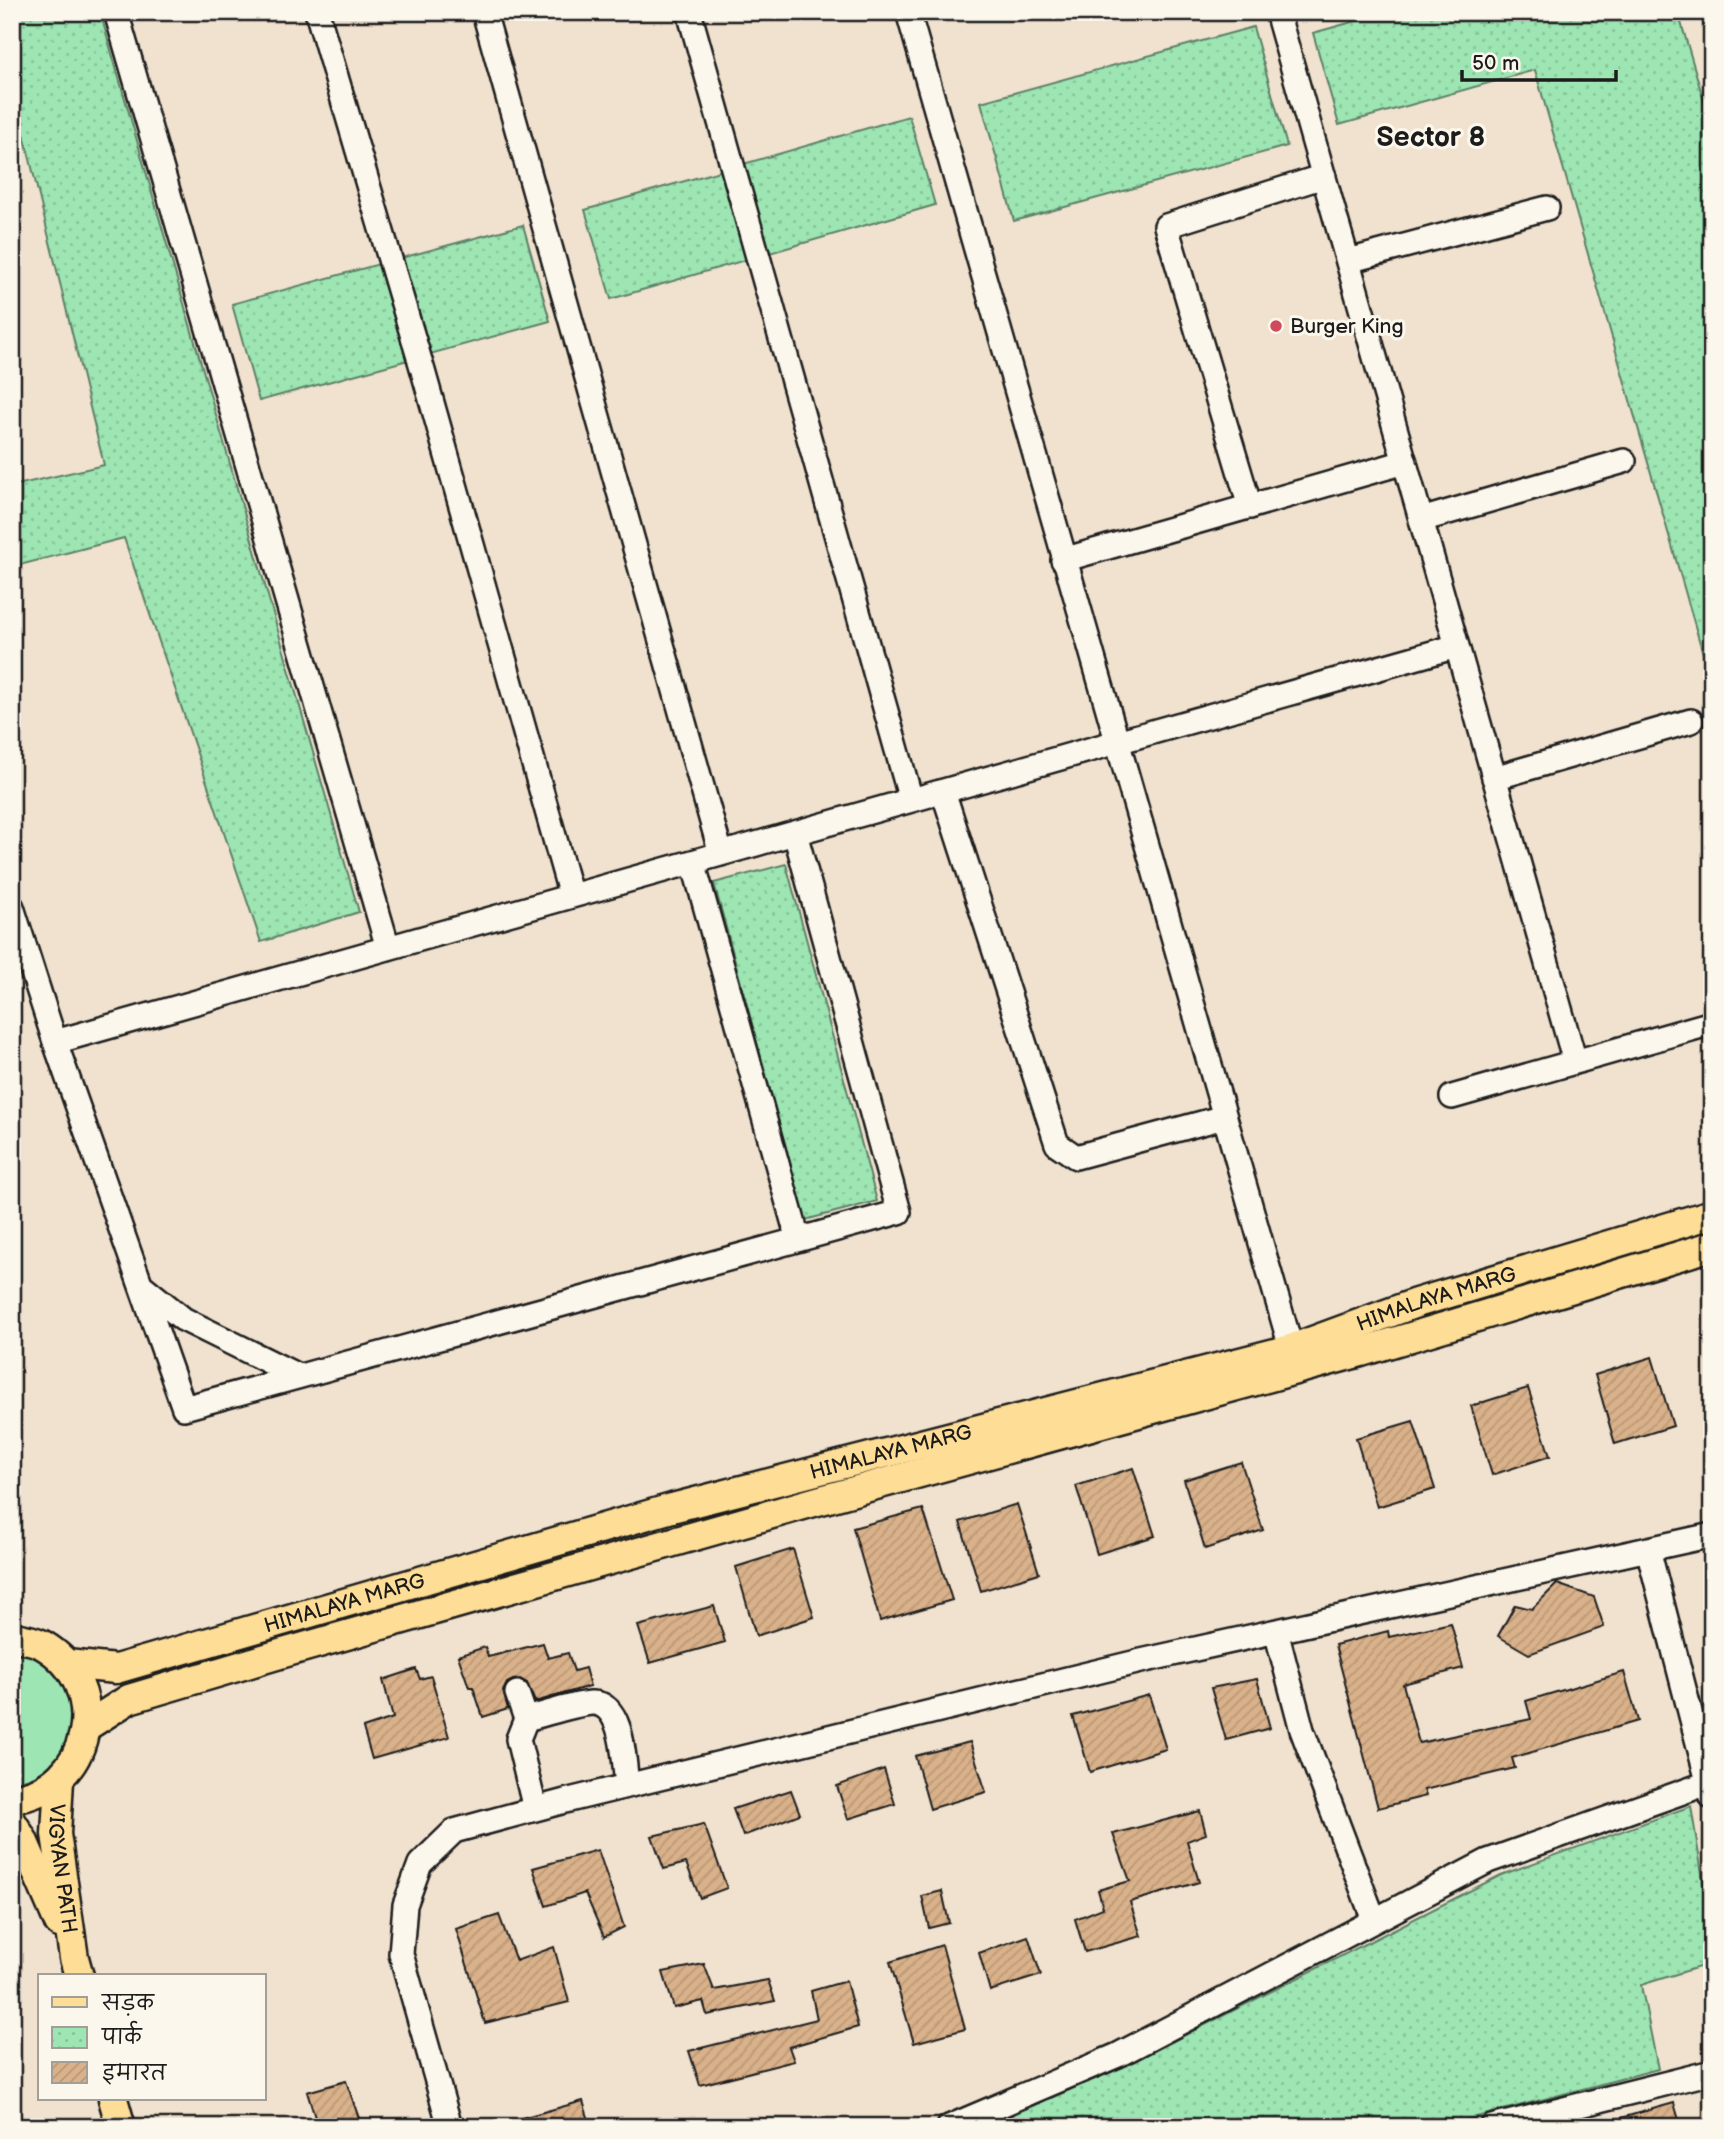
<svg xmlns="http://www.w3.org/2000/svg" width="1724" height="2139" font-family="'Balsamiq Sans','Playpen Sans Deva',sans-serif">
<defs>
<pattern id="park-dots" width="8" height="8" patternUnits="userSpaceOnUse" patternTransform="scale(1.75)"><rect width="8" height="8" fill="#9de5b2"/><path d="M2 2h.1M6 6h.1" fill="none" stroke="#87c498" stroke-width="1.8" stroke-linecap="round"/></pattern>
<pattern id="building-hatch" width="6" height="6" patternUnits="userSpaceOnUse" patternTransform="scale(1.75)"><rect width="6" height="6" fill="#d9b18a"/><path d="M-1 1l2-2M0 6l6-6M5 7l2-2" fill="none" stroke="#ba9876"/></pattern>
</defs>
<rect width="100%" height="100%" fill="#f1e2cf"/>
<filter id="ink" filterUnits="userSpaceOnUse"><feTurbulence type="fractalNoise" baseFrequency=".0143" numOctaves="2"/><feDisplacementMap in="SourceGraphic" scale="14" xChannelSelector="R" yChannelSelector="G"/><feConvolveMatrix kernelMatrix="1 2 1 2 8 2 1 2 1" color-interpolation-filters="sRGB"/></filter>
<g filter="url(#ink)">
<!-- park -->
<path fill="url(#park-dots)" stroke="#5c8067" stroke-width="2" d="M12,12H100L359,912L261,942L124,538L12,567V486L104,465L12,85Z
M1388,12H1678L1712,129V685L1535,70L1339,125L1313,33Z
M1253,27L1287,146L1014,221L981,102Z
M909,116L935,205L611,299L585,210Z
M523,225L550,321L259,401L232,304Z
M786,864L877,1201L805,1220L714,883Z
M1691,1806L1712,1935V1963L1641,1985L1658,2069L1439,2127H984L1124,2066L1501,1875Z"/>
<!-- garden -->
<path fill="#9de5b2" stroke="#5c8067" stroke-width="2" d="M12,1648C19,1650 27,1651 34,1654C45,1659 54,1669 61,1680C88,1724 64,1776 12,1782Z"/>
<!-- building -->
<path fill="url(#building-hatch)" stroke="#1c1c1c" stroke-width="2" d="M1652,1357L1673,1426L1615,1444L1595,1375Z
M1528,1388L1550,1456L1492,1475L1471,1406Z
M1413,1421L1435,1489L1377,1507L1356,1438Z
M1241,1462L1263,1530L1205,1549L1184,1480Z
M1133,1468L1155,1536L1097,1554L1076,1486Z
M1017,1504L1039,1573L981,1591L960,1522Z
M923,1509L952,1600L880,1621L853,1528Z
M793,1549L814,1617L756,1636L736,1567Z
M1557,1584L1594,1597L1604,1627L1529,1654L1498,1636L1515,1605L1532,1609Z
M714,1606L725,1642L650,1663L638,1626Z
M1451,1623L1463,1668L1403,1684L1419,1743L1531,1719L1526,1701L1624,1672L1638,1721L1512,1758L1515,1768L1424,1790L1426,1796L1378,1808L1335,1645L1388,1631L1389,1637Z
M543,1643L548,1658L568,1653L574,1671L585,1668L590,1686L535,1702L527,1683L520,1679L513,1680L507,1683L503,1691L508,1709L483,1717L473,1687H469L458,1656L485,1647L488,1657Z
M416,1669L420,1679L431,1676L449,1737L372,1759L363,1728L393,1718L383,1680Z
M1257,1679L1270,1728L1226,1740L1211,1688Z
M1149,1695L1166,1749L1090,1772L1073,1716Z
M970,1742L986,1792L930,1809L915,1756Z
M884,1769L895,1804L848,1819L837,1786Z
M791,1790L800,1814L743,1836L733,1809Z
M1200,1811L1206,1834L1187,1841L1199,1882L1130,1902L1141,1936L1085,1952L1075,1919L1103,1908L1098,1890L1130,1881L1113,1834Z
M704,1824L727,1888L700,1898L686,1863L664,1869L652,1836Z
M598,1850L624,1927L604,1937L585,1893L546,1906L533,1868Z
M942,1891L949,1923L929,1928L922,1896Z
M499,1915L516,1961L554,1947L569,2002L485,2023L456,1929Z
M1028,1936L1041,1975L990,1991L979,1953Z
M942,1945L965,2029L914,2043L890,1962Z
M704,1964L714,1990L768,1980L775,2001L707,2015L703,2001L674,2008L663,1972Z
M846,1981L858,2027L789,2047L794,2061L700,2085L689,2051L817,2019L811,1991Z
M346,2081L362,2127H318L307,2092Z
M583,2101L591,2127H508L507,2122Z
M1674,2103L1681,2127H1608L1607,2122Z"/>
<g fill="none" stroke-linecap="round" stroke-linejoin="round">
<defs>
<path id="minor" d="M116,12L388,948
M317,12L423,371L571,896
M484,12L721,854
M689,12L911,800
M908,12L1296,1365
M1277,12L1575,1062
M1348,261L1547,208
M1250,507L1166,226L1324,176
M1421,520L1624,461
M1063,560L1405,462
M1494,778L1691,721
M943,791L1057,1144L1076,1157L1224,1117
M693,862L798,1239
M12,907L55,1042L184,1408L899,1212L795,833
M55,1042L1457,646
M1452,1097L1712,1023
M141,1285L183,1319L298,1376
M1648,1549L1712,1797
M1276,1631L1302,1730L1374,1920
M517,1693L526,1719L518,1739L535,1809
M526,1719C547,1714 570,1705 591,1703C624,1701 624,1763 627,1786
M450,2127L401,1954L405,1905L420,1864L454,1831L565,1801L1141,1661L1712,1535
M949,2127L1118,2055L1488,1861L1708,1783
M1492,2127L1712,2072"/>
<g id="major">
<path d="M12,1636C22,1639 35,1640 43,1645C113,1686 92,1789 12,1799"/>
<path id="s1" d="M67,1664L116,1669L672,1508L1291,1349L1416,1303L1712,1214"/>
<path d="M87,1726L129,1699L280,1654L814,1502L1361,1352L1712,1246"/>
<path id="s2" d="M59,1780L56,1834L74,1958L79,1976"/>
<path d="M12,1822L23,1840L59,1923"/>
<path d="M113,2099L121,2127"/>
</g>
</defs>
<!-- minor casing -->
<use href="#minor" stroke="#1c1c1c" stroke-width="28"/>
<!-- major casing -->
<use href="#major" stroke="#1c1c1c" stroke-width="33"/>
<!-- minor -->
<use href="#minor" stroke="#fbf7ec" stroke-width="23"/>
<!-- major -->
<use href="#major" stroke="#fedd96" stroke-width="28"/>
</g>
</g>
<!-- markers -->
<circle fill="#d1495b" stroke="#fbf7ec" stroke-width="2.5" cx="1276" cy="326" r="7"/>
<g text-anchor="middle" stroke-width="6" stroke-linejoin="round" paint-order="stroke">
<!-- poi labels -->
<g font-size="21" fill="#1c1c1c" stroke="#fbf7ec" text-anchor="start">
<text x="1290" y="333">Burger King</text>
</g>
<!-- street labels -->
<g font-size="21" fill="#1c1c1c" stroke="#fbf7ec">
<text dy="7" stroke="none"><textPath href="#s1" startOffset="1421">HIMALAYA MARG</textPath></text>
<text dy="7" stroke="none"><textPath href="#s1" startOffset="854">HIMALAYA MARG</textPath></text>
<text dy="7" stroke="none"><textPath href="#s1" startOffset="287">HIMALAYA MARG</textPath></text>
<text dy="7" stroke="none"><textPath href="#s2" startOffset="89">VIGYAN PATH</textPath></text>
</g>
<!-- district labels -->
<g font-size="28" font-weight="bold" fill="#1c1c1c" stroke="#fbf7ec">
<text x="1431" y="146">Sector 8</text>
</g>
</g>
<!-- margin -->
<rect width="1724" height="2139" fill="none" stroke="#fbf7ec" stroke-width="42"/>
<rect x="21" y="21" width="1682" height="2097" fill="none" stroke="#1c1c1c" stroke-width="2.5" filter="url(#ink)"/>
<!-- legend -->
<rect x="38" y="1974" width="228" height="126" fill="#fbf7ec" stroke="#a29f99" stroke-width="2"/>
<rect x="52" y="1997" width="35" height="10" fill="#fedd96" stroke="#a29f99" stroke-width="2"/>
<text x="102" y="2010" font-size="21" fill="#1c1c1c">सड़क</text>
<rect x="52" y="2027" width="35" height="21" fill="url(#park-dots)" stroke="#a29f99" stroke-width="2"/>
<text x="102" y="2044" font-size="21" fill="#1c1c1c">पार्क</text>
<rect x="52" y="2062" width="35" height="21" fill="url(#building-hatch)" stroke="#a29f99" stroke-width="2"/>
<text x="102" y="2080" font-size="21" fill="#1c1c1c">इमारत</text>
<!-- scale -->
<path d="M1462 70v10h154v-10" fill="none" stroke="#1c1c1c" stroke-width="3.5"/>
<text x="1472" y="70" font-size="21" fill="#1c1c1c" stroke="#fbf7ec" stroke-width="5" paint-order="stroke">50 m</text>
</svg>
